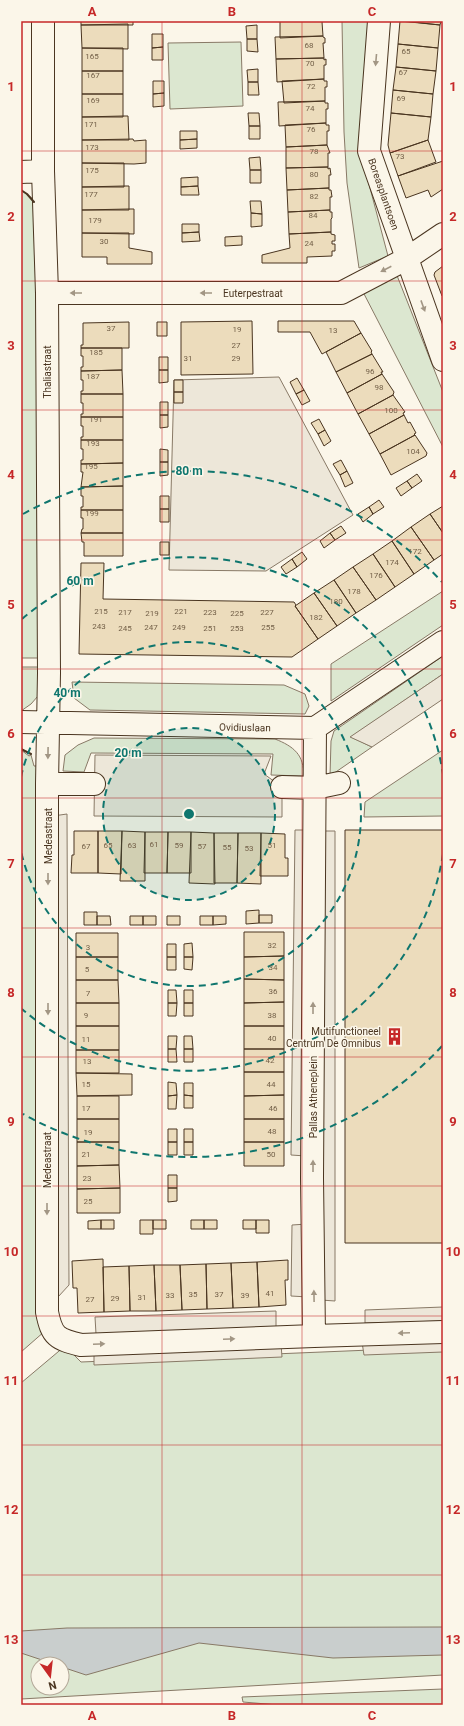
<svg xmlns="http://www.w3.org/2000/svg" width="464" height="1726" font-family="Roboto,sans-serif">
<rect width="100%" height="100%" fill="#fbf6e9"/>
<!-- green -->
<path fill="#dce7d0" stroke="#887966" fill-rule="evenodd" d="M342,21H371L361,154L388,256L359,268L347,183L344,132Z
M241,42L243,106L170,109L168,43Z
M21,190L33,199L36,204L38,658H21Z
M396,273L443,392V447L362,290Z
M443,591V625L331,701V664Z
M443,656V674L351,737L372,747L330,776L331,741L334,731Z
M21,667H38V696L31,704L21,711Z
M72,682L284,685L305,694L309,706L305,714L90,710L74,698Z
M94,738L275,739C293,746 305,755 303,776L271,775L273,754L91,753L84,772L63,771L65,755L78,745Z
M21,750L29,756L31,755L34,766H40L45,1331L21,1352Z
M443,750V816L364,817L365,802Z
M65,1346L81,1362L443,1347V1675L21,1699V1383ZM38,1664H62V1688H38Z
M443,1689V1705H278L243,1702L242,1697Z"/>
<!-- parking -->
<path fill="#ede7d9" stroke="#887966" d="M279,377L353,515L266,571L169,570L174,380Z
M443,674V699L372,747L350,737Z
M95,755L271,756L264,774L282,787V817L94,816Z
M67,814L69,1285L58,1297L53,816Z
M295,830H308L306,1156L291,1155Z
M320,831H335V1301L321,1300Z
M307,1224L308,1297L291,1296L292,1225Z
M443,1307V1321L365,1323V1310Z
M276,1311V1328L96,1334L95,1317Z
M443,1339V1352L364,1355L362,1342Z
M281,1344L282,1357L94,1365V1352Z"/>
<!-- water -->
<path fill="#c9cecd" stroke="#887966" d="M443,1627V1655L333,1658L199,1643L86,1675L62,1667V1664H54L21,1653V1631L67,1628Z"/>
<!-- building -->
<path fill="#ecdcbc" stroke="#4a3520" d="M81,21H133V25H81Z
M280,21H324L322,22L323,36L280,38Z
M400,21L440,25L438,48L398,44Z
M404,21H441L440,25Z
M128,24V49L82,48L81,25Z
M257,25V39H247L246,26Z
M152,34H163V47L152,48Z
M323,36V37L325,38V43H323L324,58L276,59L275,37Z
M247,39H257L258,52L247,51Z
M398,44L438,48L436,71L396,67Z
M163,47V60H152V48Z
M82,48H123V71H82Z
M324,58V60L326,59V65H324V79L277,82L276,59Z
M396,67L436,71L433,94L393,90Z
M258,69V82H248L247,70Z
M82,71H123V94H82Z
M324,79V81H327V87H325V101L284,103L282,81Z
M153,81H164V93L153,94Z
M248,82H258L259,95H248Z
M393,90L433,94L431,117L391,113Z
M164,93V106L153,107V94Z
M82,94H123V117H82Z
M325,101V103H328V109H326V123L279,126L278,102Z
M248,113H259L260,126H249Z
M391,113L431,117L428,140L390,153L388,145Z
M123,116H128L129,140H82V117Z
M326,123V125H329V131H327V145L286,147L285,125Z
M249,126H260V139H249Z
M180,131H197V139L180,140Z
M133,139L134,141L146,140V163L134,164L82,163V140Z
M197,139V148L180,149V140Z
M428,140L436,162L398,176L390,153Z
M327,145L330,153H328V167L286,168V147Z
M260,157L261,170H250L249,158Z
M443,161V189L431,197L428,190L406,198L398,176Z
M82,163H124V187H82Z
M328,167V169L330,168L331,175H329V188L287,190L286,168Z
M250,170H261V183H250Z
M198,177V186L181,187V178Z
M124,186H129V210H82V187Z
M198,186L199,195H181V187Z
M329,188V190H331L332,197H330V210L288,212L287,190Z
M250,201H261L262,214L251,213Z
M129,209H134V234L82,233V210Z
M330,210V212H332V218L331,219V232L289,234L288,212Z
M251,213L262,214V226L251,227Z
M182,224H199V232L182,233Z
M199,232L200,241L182,242V233Z
M331,232V234L335,235V241H332V244H335V251H332V256L307,257V263H262V255L290,248L289,234Z
M82,233H129V248L152,252V264H107V257H82Z
M242,236V245L225,246V237Z
M443,266V296H442L434,275L435,272Z
M252,321L253,374L181,375V322Z
M278,321H354L361,333L322,354L310,332H278Z
M129,322V348H81V345H83V323Z
M157,322H167V336H157Z
M361,333L372,351L371,352L372,354L336,372L326,352Z
M81,348H122V370L81,371V367H83V356H81Z
M372,354L383,372H381L382,374L347,393L336,372Z
M159,357H168V370H159Z
M122,370L123,394H81V391H83V380H81V371Z
M159,370H168V382L159,383Z
M382,374L394,392L393,395L358,414L347,393Z
M297,378L304,390L296,394L290,382Z
M174,380H183V392H174Z
M304,390L310,401L302,405L296,394Z
M174,392H183V403H174Z
M81,394H123V417H81V414H83V403H81Z
M393,395L405,412L403,413L404,415L369,434L358,414Z
M160,402H168V415H160Z
M160,415H168V427L160,428Z
M404,415L408,423L410,422L416,433L414,434L415,435L380,454L369,434Z
M81,417H123V440H81V437H83V426H81Z
M319,419L325,430L318,434L311,423Z
M325,430L331,441L324,446L318,434Z
M415,435L427,453L426,456L391,475L380,454Z
M81,440H123V463L81,464V460H83V449H81Z
M160,449L168,450V462H160Z
M341,460L347,471L340,475L333,464Z
M160,462H168V475L160,476Z
M123,463V486L81,487L83,472H81V464Z
M347,471L353,483L345,487L340,475Z
M417,474L422,481L412,488L407,481Z
M407,481L412,488L401,496L396,488Z
M123,486V510H81V507H83V496H81V487Z
M160,496H169V509H160Z
M379,500L384,507L373,514L369,507Z
M443,506V533L430,514Z
M369,507L373,514L363,522L358,514Z
M160,509H169V522H160Z
M81,510H123V533H81L82,529H83V518H81Z
M430,514L443,533V554L434,560L411,527Z
M341,526L346,533L335,540L330,533Z
M411,527L434,560L414,574L392,541Z
M81,533H123V556H84V542H82Z
M330,533L335,540L324,548L320,541Z
M392,541L414,574L395,587L373,554Z
M160,542H169V555H160Z
M302,552L307,559L297,567L292,559Z
M373,554L395,587L376,600L353,567Z
M292,559L297,567L286,574L281,567Z
M81,563H104L103,599L294,602L296,605L295,606L318,639L292,657L79,654Z
M353,567L376,600L356,613L334,580Z
M334,580L356,613L337,626L314,593Z
M314,593L337,626L318,639L295,606Z
M345,830H443V1243H345Z
M74,831H98V873H71L72,855H74Z
M98,831H122L121,874L98,873Z
M122,831L145,832V881H120Z
M145,832H168L167,873H144Z
M168,832H191V873H167Z
M191,832L214,833L215,884L189,883Z
M214,833H238L237,883H214Z
M238,833H261V884L237,883Z
M261,833L285,834V858H288V876H260Z
M259,910V923L246,924V911Z
M84,912H97V925H84Z
M259,915H272V923H259Z
M97,916H110L111,925H97Z
M130,916H143V925H130Z
M143,916H156V925H143Z
M167,916H180V925H167Z
M200,916H213V925H200Z
M213,916H226V924L213,925Z
M244,932H284V956L244,957Z
M76,933H118V957H76Z
M192,943L193,957H184V944Z
M167,944H176V957H167Z
M284,956V980L244,979V957Z
M76,957H118V980H76Z
M167,957H176V970H167Z
M184,957H193L192,970L184,969Z
M244,979L284,980V1002L244,1003Z
M76,980H118L119,1003H76Z
M168,990H176L177,1003H168Z
M184,990H193V1003H184Z
M284,1002V1026H244V1003Z
M76,1003H119V1026H76Z
M168,1003H177L176,1016H168Z
M184,1003H193V1016H184Z
M76,1026H119V1050H76Z
M244,1026H284V1049H244Z
M168,1036H177L176,1049H168Z
M184,1036H192L193,1049H184Z
M168,1049H176L177,1062H168Z
M184,1049H193V1062H184Z
M244,1049H284V1072H244Z
M76,1050H119V1073H76Z
M244,1072H284V1095L244,1096Z
M76,1073L132,1074V1095L77,1096Z
M168,1082L176,1083L177,1095L168,1096Z
M184,1083H193V1096L184,1095Z
M177,1095L176,1109H168V1096Z
M184,1095L193,1096V1108H184Z
M284,1095V1119H244V1096Z
M77,1096H119V1119H77Z
M77,1119H119V1142H77Z
M244,1119H284V1142H244Z
M168,1129H177V1142H168Z
M184,1129H193V1142H184Z
M77,1142H119V1165L77,1166Z
M168,1142H177V1155H168Z
M184,1142H193V1155H184Z
M244,1142H284V1166H244Z
M119,1165L120,1188L77,1189V1166Z
M168,1175H177V1188H168Z
M120,1188V1213H77V1189Z
M168,1188H177V1201L168,1202Z
M101,1220H114V1229H101Z
M101,1220V1229H88V1221Z
M140,1220H153V1234H140Z
M153,1220H166V1229H153Z
M191,1220H204V1229H191Z
M204,1220H217V1229H204Z
M243,1220H256V1229H243Z
M256,1220H269V1233H256Z
M103,1259L104,1312L78,1313L77,1288H73L72,1261Z
M288,1260V1280H285L286,1305L259,1307L257,1262Z
M257,1262L259,1307L233,1308L231,1263Z
M231,1263L233,1308L207,1309L206,1264Z
M206,1264L207,1309L182,1310L180,1265Z
M154,1265H180L182,1310L156,1311Z
M154,1265L156,1311H130L129,1266Z
M129,1266L130,1311L104,1312L103,1267Z"/>
<g fill="none" stroke-linecap="round" stroke-linejoin="round">
<defs>
<path id="minor" d="M43,21V171L47,293L49,673L47,784V1312C52,1337 57,1339 81,1345L314,1336
M379,21L369,151L443,360
M21,172L43,171
M47,293H341L406,259L443,234
M21,722L315,728L443,642
M315,728L312,1178L314,1336L443,1332
M47,784H94
M282,787L315,788L339,783"/>
</defs>
<!-- minor casing -->
<use href="#minor" stroke="#4a3520" stroke-width="24"/>
<!-- minor -->
<use href="#minor" stroke="#fbf6e9" stroke-width="22"/>
<!-- wall -->
<path stroke="#4a3520" stroke-width="2" d="M21,190L27,194L34,202
M21,749L31,754"/>
</g>
<!-- one-way arrows -->
<defs><path id="oneway-solid" d="M-6-.8H1V-3.2L6.5 0L1 3.2V.8H-6Z"/></defs>
<g fill="#a29684">
<use href="#oneway-solid" transform="translate(376 60) rotate(95)"/>
<use href="#oneway-solid" transform="translate(386 269) rotate(153)"/>
<use href="#oneway-solid" transform="translate(76 293) rotate(180)"/>
<use href="#oneway-solid" transform="translate(206 293) rotate(180)"/>
<use href="#oneway-solid" transform="translate(423 306) rotate(70)"/>
<use href="#oneway-solid" transform="translate(48 753) rotate(91)"/>
<use href="#oneway-solid" transform="translate(48 879) rotate(90)"/>
<use href="#oneway-solid" transform="translate(313 1008) rotate(-90)"/>
<use href="#oneway-solid" transform="translate(48 1009) rotate(90)"/>
<use href="#oneway-solid" transform="translate(313 1166) rotate(-90)"/>
<use href="#oneway-solid" transform="translate(47 1209) rotate(90)"/>
<use href="#oneway-solid" transform="translate(314 1296) rotate(-91)"/>
<use href="#oneway-solid" transform="translate(404 1333) rotate(178)"/>
<use href="#oneway-solid" transform="translate(229 1339) rotate(-2)"/>
<use href="#oneway-solid" transform="translate(99 1344) rotate(-2)"/>
</g>
<!-- grid -->
<path fill="none" stroke="#c62828" stroke-width="1" stroke-opacity="0.55" d="M162,21V1705M302,21V1705M21,151H443M21,281H443M21,410H443M21,540H443M21,669H443M21,798H443M21,928H443M21,1057H443M21,1186H443M21,1316H443M21,1445H443M21,1575H443"/>
<!-- distance rings -->
<circle cx="189" cy="814" r="86" fill="#0f766e" fill-opacity=".12"/>
<g fill="none" stroke="#0f766e" stroke-width="2" stroke-dasharray="7 5">
<circle cx="189" cy="814" r="86"/>
<path d="M21 777A172 172 0 1 1 21 851"/>
<path d="M443 854A257 257 0 0 1 22 1009M22 619A257 257 0 0 1 443 774"/>
<path d="M442 1046A343 343 0 0 1 23 1114M23 514A343 343 0 0 1 442 582"/>
</g>
<!-- icons -->
<defs>
<symbol id="building-bare" viewBox="-9 -9 18 18"><path d="M-4-6H4V6H1V3H-1V6H-4ZM-2.5-4.3h1.7v1.8h-1.7ZM.8-4.3h1.7v1.8H.8ZM-2.5-1h1.7V.8h-1.7ZM.8-1h1.7V.8H.8Z" fill="#c62828" stroke="#fbf6e9" stroke-width="2.5" paint-order="stroke"/></symbol>
</defs>
<g fill-rule="evenodd">
<use href="#building-bare" x="382" y="1024" width="25" height="25"/>
</g>
<g text-anchor="middle" stroke-width="3" stroke-linejoin="round" paint-order="stroke">
<!-- number labels -->
<g font-size="8" fill="#725f47">
<text x="309" y="48">68</text>
<text x="406" y="54">65</text>
<text x="92" y="59">165</text>
<text x="310" y="66">70</text>
<text x="403" y="75">67</text>
<text x="93" y="78">167</text>
<text x="311" y="89">72</text>
<text x="401" y="101">69</text>
<text x="93" y="103">169</text>
<text x="310" y="111">74</text>
<text x="91" y="127">171</text>
<text x="311" y="132">76</text>
<text x="92" y="150">173</text>
<text x="314" y="154">78</text>
<text x="400" y="159">73</text>
<text x="92" y="173">175</text>
<text x="314" y="177">80</text>
<text x="91" y="197">177</text>
<text x="314" y="199">82</text>
<text x="313" y="218">84</text>
<text x="95" y="223">179</text>
<text x="104" y="244">30</text>
<text x="309" y="246">24</text>
<text x="111" y="331">37</text>
<text x="237" y="332">19</text>
<text x="333" y="333">13</text>
<text x="236" y="348">27</text>
<text x="96" y="355">185</text>
<text x="188" y="361">31</text>
<text x="236" y="361">29</text>
<text x="370" y="374">96</text>
<text x="93" y="379">187</text>
<text x="379" y="390">98</text>
<text x="391" y="413">100</text>
<text x="96" y="422">191</text>
<text x="93" y="446">193</text>
<text x="413" y="454">104</text>
<text x="91" y="469">195</text>
<text x="92" y="516">199</text>
<text x="415" y="554">172</text>
<text x="392" y="565">174</text>
<text x="376" y="578">176</text>
<text x="354" y="594">178</text>
<text x="336" y="604">180</text>
<text x="101" y="614">215</text>
<text x="181" y="614">221</text>
<text x="125" y="615">217</text>
<text x="210" y="615">223</text>
<text x="267" y="615">227</text>
<text x="152" y="616">219</text>
<text x="237" y="616">225</text>
<text x="316" y="620">182</text>
<text x="99" y="629">243</text>
<text x="151" y="630">247</text>
<text x="179" y="630">249</text>
<text x="268" y="630">255</text>
<text x="125" y="631">245</text>
<text x="210" y="631">251</text>
<text x="237" y="631">253</text>
<text x="154" y="847">61</text>
<text x="108" y="848">65</text>
<text x="132" y="848">63</text>
<text x="179" y="848">59</text>
<text x="272" y="848">51</text>
<text x="86" y="849">67</text>
<text x="202" y="849">57</text>
<text x="227" y="850">55</text>
<text x="249" y="851">53</text>
<text x="272" y="948">32</text>
<text x="88" y="950">3</text>
<text x="273" y="970">34</text>
<text x="87" y="972">5</text>
<text x="273" y="994">36</text>
<text x="88" y="996">7</text>
<text x="86" y="1018">9</text>
<text x="272" y="1018">38</text>
<text x="272" y="1041">40</text>
<text x="86" y="1042">11</text>
<text x="270" y="1063">42</text>
<text x="87" y="1064">13</text>
<text x="86" y="1087">15</text>
<text x="271" y="1087">44</text>
<text x="86" y="1111">17</text>
<text x="273" y="1111">46</text>
<text x="272" y="1134">48</text>
<text x="88" y="1135">19</text>
<text x="86" y="1157">21</text>
<text x="271" y="1157">50</text>
<text x="87" y="1181">23</text>
<text x="88" y="1204">25</text>
<text x="270" y="1296">41</text>
<text x="193" y="1297">35</text>
<text x="219" y="1297">37</text>
<text x="170" y="1298">33</text>
<text x="245" y="1298">39</text>
<text x="142" y="1300">31</text>
<text x="115" y="1301">29</text>
<text x="90" y="1302">27</text>
</g>
<!-- street labels -->
<g font-size="10" fill="#4a3520" stroke="#fbf6e9">
<text transform="translate(384 194) rotate(71)" y="4">Boreasplantsoen</text>
<text x="253" y="297">Euterpestraat</text>
<text transform="translate(47 372) rotate(-90)" y="4">Thaliastraat</text>
<text transform="translate(245 727) rotate(1)" y="4">Ovidiuslaan</text>
<text transform="translate(48 836) rotate(-90)" y="4">Medeastraat</text>
<text transform="translate(313 1097) rotate(-90)" y="4">Pallas Atheneplein</text>
<text transform="translate(47 1160) rotate(-90)" y="4">Medeastraat</text>
</g>
<!-- poi labels -->
<g font-size="10" fill="#4a3520" stroke="#fbf6e9" text-anchor="end">
<text x="381" y="1035">Mutifunctioneel<tspan x="381" dy="12">Centrum De Omnibus</tspan></text>
</g>
</g>
<circle cx="189" cy="814" r="6" fill="#0f766e" stroke="#fbf6e9" stroke-width="2"/>
<g font-size="12" text-anchor="middle" font-weight="bold" fill="#0f766e" stroke="#fbf6e9" stroke-width="3" stroke-linejoin="round" paint-order="stroke">
<text x="189" y="475">80 m</text>
<text x="80" y="585">60 m</text>
<text x="67" y="697">40 m</text>
<text x="128" y="757">20 m</text>
</g>
<!-- border -->
<rect width="464" height="1726" fill="none" stroke="#fbf6e9" stroke-width="44"/>
<!-- north arrow -->
<g transform="translate(50 1676) rotate(165)"><circle r="19" fill="#fbf6e9" stroke="#b4a999"/>
<path d="M0-3L7 15L0 10L-7 15Z" fill="#c62828"/>
<text y="-6" font-size="11" font-weight="bold" text-anchor="middle" fill="#4a3520">N</text>
</g>
<rect x="22" y="22" width="420" height="1682" fill="none" stroke="#c62828" stroke-width="1.5"/>
<g font-size="13" text-anchor="middle" font-weight="bold" fill="#c62828">
<text x="92" y="16">A</text>
<text x="232" y="16">B</text>
<text x="372" y="16">C</text>
<text x="11" y="91">1</text>
<text x="453" y="91">1</text>
<text x="11" y="221">2</text>
<text x="453" y="221">2</text>
<text x="11" y="350">3</text>
<text x="453" y="350">3</text>
<text x="11" y="479">4</text>
<text x="453" y="479">4</text>
<text x="11" y="609">5</text>
<text x="453" y="609">5</text>
<text x="11" y="738">6</text>
<text x="453" y="738">6</text>
<text x="11" y="868">7</text>
<text x="453" y="868">7</text>
<text x="11" y="997">8</text>
<text x="453" y="997">8</text>
<text x="11" y="1126">9</text>
<text x="453" y="1126">9</text>
<text x="11" y="1256">10</text>
<text x="453" y="1256">10</text>
<text x="11" y="1385">11</text>
<text x="453" y="1385">11</text>
<text x="11" y="1514">12</text>
<text x="453" y="1514">12</text>
<text x="11" y="1644">13</text>
<text x="453" y="1644">13</text>
<text x="92" y="1720">A</text>
<text x="232" y="1720">B</text>
<text x="372" y="1720">C</text>
</g>
</svg>
